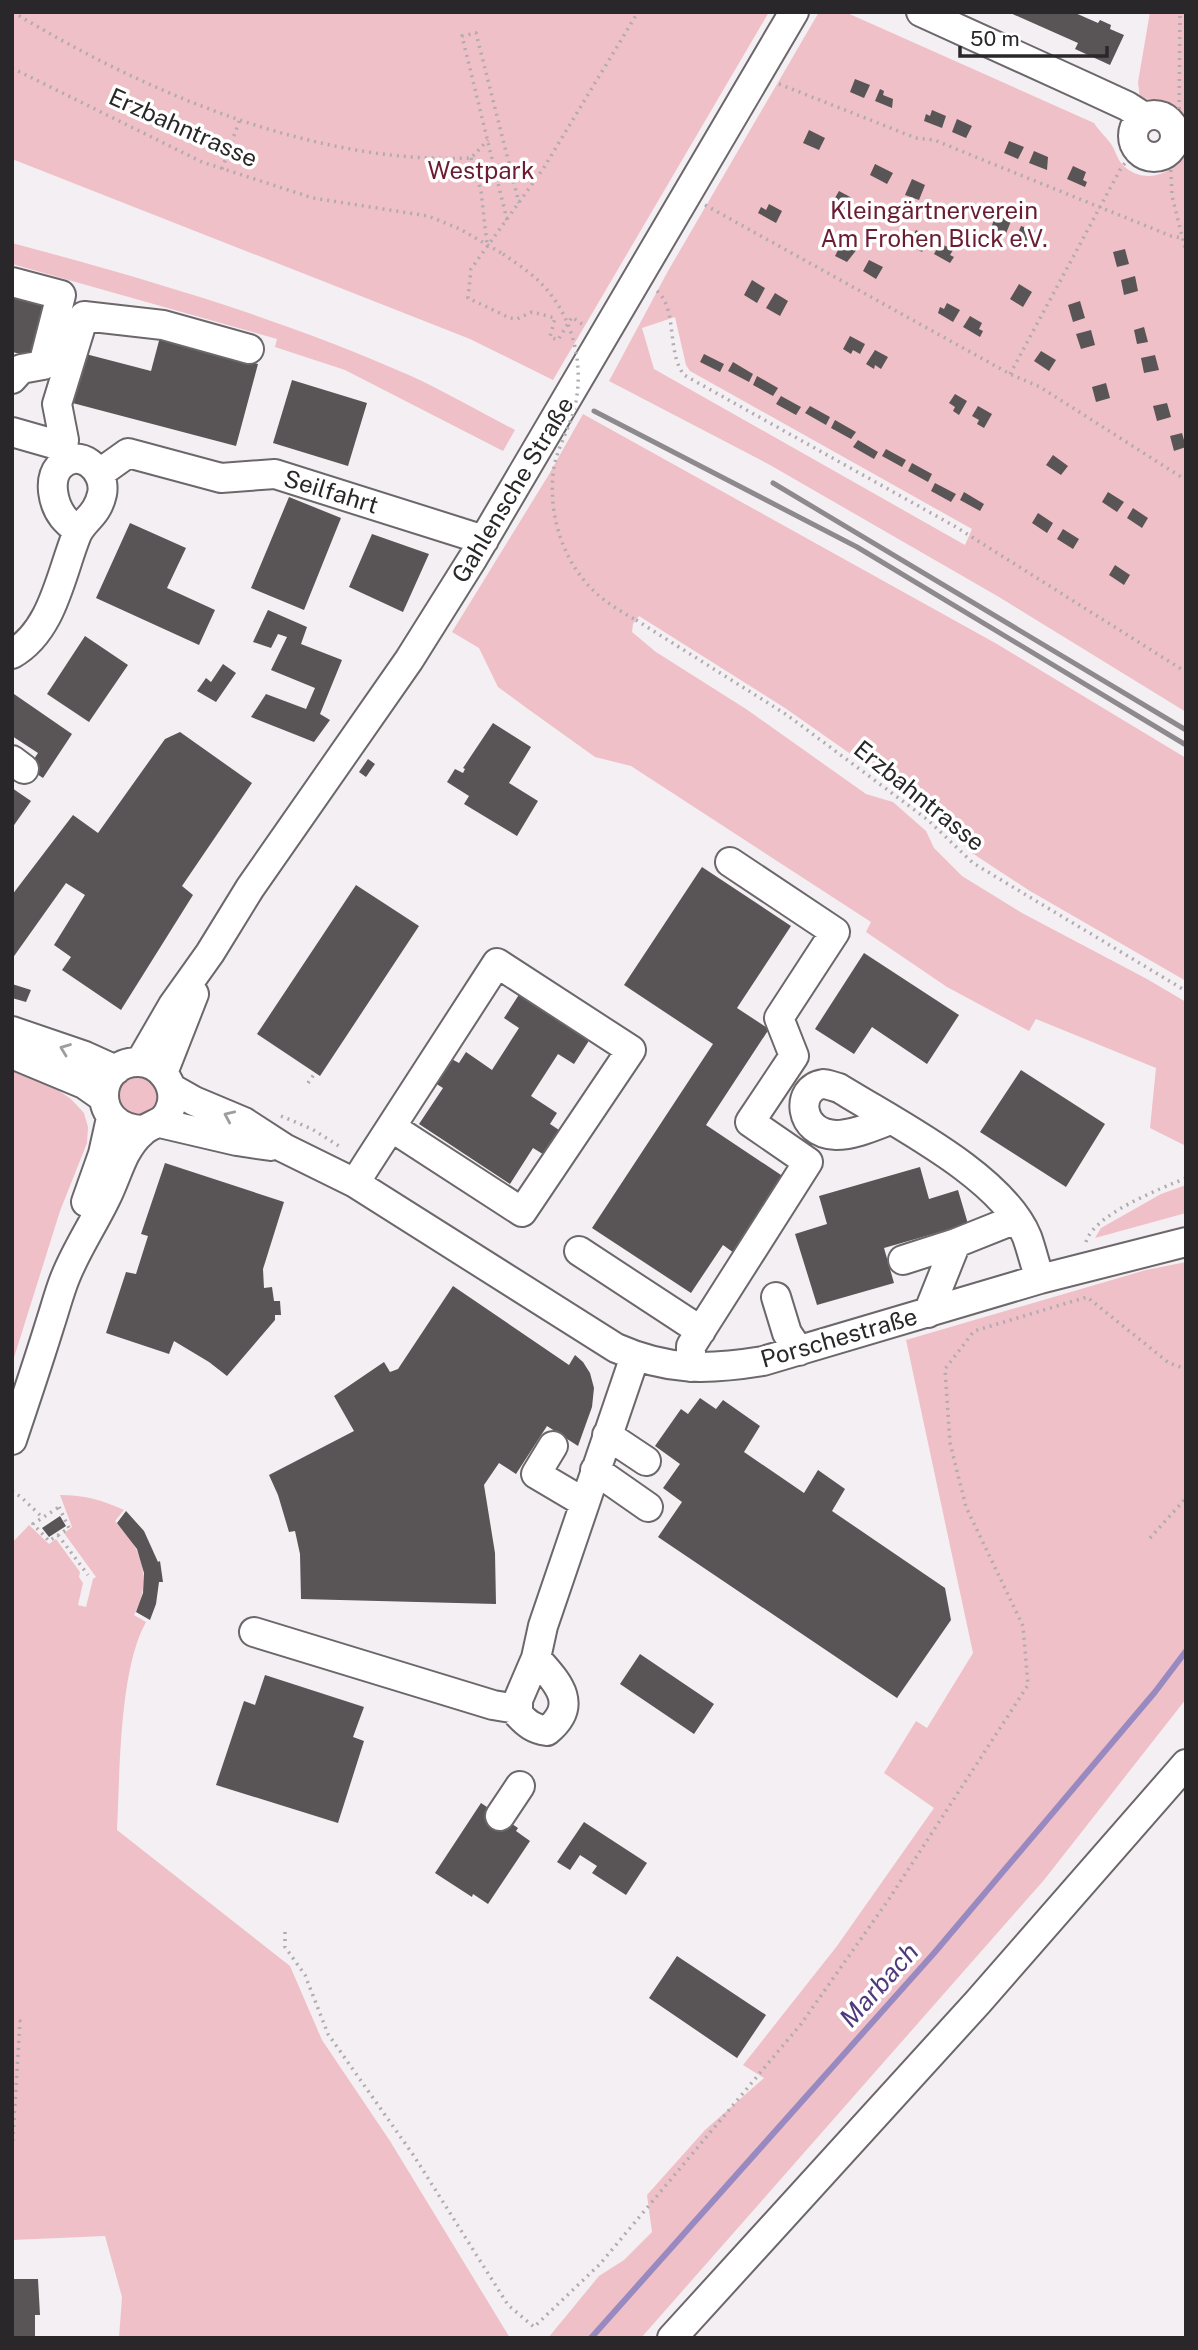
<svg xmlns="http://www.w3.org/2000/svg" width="1198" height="2350" font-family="'Public Sans',sans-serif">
<rect width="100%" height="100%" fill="#f4eff3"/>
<!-- green -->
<path fill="#efc0c7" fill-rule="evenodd" d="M12,12H769L553,380L470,339L12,159Z
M819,12H845L1094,123C1099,131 1107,138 1111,144C1117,153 1117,161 1126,168C1148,185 1176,173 1186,149V712L999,597L770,465L609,381L668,271ZM675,317L686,365L690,371L972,529L965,545L654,369L642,328Z
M1150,12H1186V126C1178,105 1161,97 1140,99L1138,82Z
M12,243C147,279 283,319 411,376C446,392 480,412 515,430L503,451L345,370L275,347L277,339L12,264Z
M583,414L997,644L1186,758V981L1030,891L972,853L944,826L882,776L785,708L639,616L633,624L632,632L656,652L746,709L866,794L893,802L926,831L934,848L962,876L1022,913L1147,979L1186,1002V1146L1150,1128L1156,1068L1036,1019L1029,1031L947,987L866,932L871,922L631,766L595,757L528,709L498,687L479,648L452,632L548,476Z
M12,1068L55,1088L71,1099L84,1113L88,1127L87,1143L60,1211L12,1364Z
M118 1096a20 20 0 1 1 40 0a20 20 0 1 1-40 0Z
M1186,1185V1213L1095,1238L1101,1228L1161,1194Z
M1186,1262V1699L1044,1880L641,2338H548L599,2276L624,2260L652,2232L647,2195L705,2130L764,2078L743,2065L837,1946L934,1808L884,1773L916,1721L927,1728L973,1653L906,1340L1146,1270Z
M60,1495C84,1495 102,1500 124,1510L115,1521C142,1547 153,1580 134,1615L146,1622C119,1670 120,1773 117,1830L290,1966L322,2040L390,2141L510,2338H119L122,2297L105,2236L12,2240V1543L29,1525L49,1544L56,1539L80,1572L79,1577L83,1583L78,1605L86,1607L93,1579L96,1577L64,1533L72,1527Z"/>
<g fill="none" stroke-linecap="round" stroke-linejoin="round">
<!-- stream -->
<path stroke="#988ac0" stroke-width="6" d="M591,2338L935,1952L1155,1692L1186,1651"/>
</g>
<!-- building -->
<path fill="#595456" d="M1008,12H1073L1098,23L1100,20L1111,25L1110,29L1124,35L1110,65L1075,49L1078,43Z
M855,79L870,85L864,98L850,92Z
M880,89L884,91L883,95L893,99L892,108L875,101Z
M932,110L946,116L942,128L924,121L926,114L930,116Z
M957,119L972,126L966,138L952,132Z
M809,130L825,138L819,150L803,143Z
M1009,141L1024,147L1018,159L1004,153Z
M1034,151L1048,157L1047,170L1029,163Z
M875,164L893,173L887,184L870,175Z
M1073,166L1086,172L1083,180L1087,182L1085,187L1067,179Z
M912,179L925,185L919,200L905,195Z
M839,191L852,198L848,205L853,207L850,212L832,203Z
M769,204L782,211L776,223L758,213L761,207L766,210Z
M996,215L1011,221L1005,236L990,230Z
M1021,226L1035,231L1028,246L1015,241Z
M916,230L930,237L922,252L915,248L917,244L910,241Z
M940,243L953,250L950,255L954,257L950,263L934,254Z
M841,244L853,250L855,246L858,248L847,262L835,256Z
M1125,249L1129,264L1117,267L1113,252Z
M869,260L883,267L876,279L863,271Z
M1135,276L1138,291L1124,295L1121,280Z
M752,280L765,288L757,303L744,295Z
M1019,284L1032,292L1023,307L1010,299Z
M775,293L788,301L780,316L766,308Z
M12,294L51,303L39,358L12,352Z
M1080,301L1085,318L1073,322L1068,305Z
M947,303L960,310L953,322L938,313L940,307L944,309Z
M970,316L982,323L979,329L983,331L980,337L963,327Z
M1144,327L1148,342L1137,344L1134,330Z
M1091,330L1095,345L1081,349L1076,334Z
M850,336L865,344L860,354L853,350L851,354L843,349Z
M160,337L258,364L236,446L65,401L78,352L151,371Z
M875,350L888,357L881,369L875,365L874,369L866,364Z
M1041,351L1056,360L1049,371L1034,361Z
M704,354L724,364L720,372L700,362Z
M1155,355L1159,370L1144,373L1141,358Z
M733,362L753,374L749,382L728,371Z
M757,376L778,388L773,396L753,385Z
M292,380L367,403L348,466L273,443Z
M1106,383L1110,398L1096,402L1092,387Z
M955,394L967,401L959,415L953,411L955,407L949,403Z
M781,396L801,407L796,415L776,404Z
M1167,403L1171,417L1157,421L1153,406Z
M810,406L830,417L826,425L805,413Z
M978,406L992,414L984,428L977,424L979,420L972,416Z
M835,420L856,432L851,439L831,428Z
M1182,433L1186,447L1174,451L1170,436Z
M858,440L878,452L874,459L853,447Z
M886,449L906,460L902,467L882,456Z
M1053,455L1068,466L1061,475L1046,465Z
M912,463L932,474L928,482L908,471Z
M935,483L956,494L951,502L931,491Z
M964,492L984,504L980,511L960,500Z
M1108,492L1124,502L1117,512L1102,502Z
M289,497L341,518L304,610L251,588Z
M1133,508L1148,518L1142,528L1127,518Z
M1038,513L1053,523L1047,533L1032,523Z
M130,523L186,548L167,588L215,610L199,645L96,598Z
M1063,529L1079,539L1073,549L1057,539Z
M372,534L429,554L403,612L349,587Z
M1115,565L1130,575L1124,585L1109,575Z
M268,610L307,627L301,644L342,660L320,714L330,720L314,742L251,717L266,694L306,709L315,688L271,670L287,637L278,634L271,648L253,642Z
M85,636L128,665L89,722L47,694Z
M223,664L236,673L216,702L197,691L206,678L211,682Z
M14,694L72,734L43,778L28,768L38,753L12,736Z
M493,723L531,747L509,783L538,801L517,836L464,804L469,796L447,782L455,769L463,773L465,769L463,768Z
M180,732L252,783L182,886L193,895L121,1010L62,970L71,957L54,945L85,895L66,883L12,959V895L73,815L98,833L165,739Z
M368,759L375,764L366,777L359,772Z
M12,788L31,801L12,828Z
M702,867L791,926L737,1008L769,1029L706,1125L784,1177L734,1253L723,1245L691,1293L592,1228L713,1044L624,985Z
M356,885L419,926L320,1076L257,1034Z
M864,953L959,1015L927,1064L872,1027L854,1054L815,1029Z
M12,984L31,990L26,1002L12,998Z
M520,993L590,1039L574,1064L558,1054L531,1096L557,1113L550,1124L562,1132L546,1156L533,1148L510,1184L419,1124L443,1088L430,1080L446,1056L459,1063L466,1052L492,1070L519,1028L504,1018Z
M1021,1070L1105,1124L1066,1187L980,1132Z
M165,1163L284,1202L263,1269L264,1288L272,1287L274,1301H280L281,1315H275V1320L227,1376L209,1362L174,1341L169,1354L106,1333L126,1272L136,1274L148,1236L141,1234Z
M920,1167L929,1199L958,1190L968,1224L884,1248L894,1283L817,1305L795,1234L827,1224L819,1196Z
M453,1286L569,1365L575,1355L583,1362L590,1373L594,1388L592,1407L578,1446L547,1426L516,1474L499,1463L484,1485L495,1553L496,1604L301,1599L300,1554L295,1531L289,1532L278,1495L269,1475L354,1431L334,1396L384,1362L390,1372L398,1369Z
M700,1398L716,1409L723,1400L760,1426L744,1452L804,1493L818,1470L845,1489L832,1511L945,1588L951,1620L897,1698L658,1537L682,1502L663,1488L680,1464L655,1446L681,1409L688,1414Z
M126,1511L144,1531L158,1562L160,1561L163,1582H159L156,1604L150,1620L136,1612L143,1593L144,1573L137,1549L117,1523Z
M60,1516L66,1526L49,1537L42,1528Z
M640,1654L714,1704L694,1734L620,1684Z
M265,1675L364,1707L353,1737L364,1741L338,1823L216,1785L244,1701L255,1705Z
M481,1803L518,1828L516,1831L530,1841L488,1904L473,1894L472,1897L435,1873Z
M584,1822L647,1863L626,1895L592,1873L597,1866L580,1855L570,1870L557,1862Z
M677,1956L766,2015L737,2058L649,1998Z
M12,2279H38L40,2315H35V2338H12Z"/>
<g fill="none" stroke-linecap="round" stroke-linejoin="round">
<defs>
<path id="minor" d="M921,12L1088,88L1127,106L1144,117
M1133 136a21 21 0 1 1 42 0a21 21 0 1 1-42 0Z
M12,282L61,295L43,365L21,369L12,379
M12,432L54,444L63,448L68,460
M63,448L64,440L57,404L84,316L163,325L249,349
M100,473L128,453L221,478L275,474L484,540
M12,654C53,631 61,573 77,534C84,519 97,516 102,494C107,470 78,445 59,467C48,480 53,504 63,517C67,522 73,527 78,531
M12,760L24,769
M12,1031L85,1056L116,1070
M12,1054L84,1084L104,1098
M140,1062L173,1005L210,953L250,888L409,660L473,558L794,12
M163,1073L194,994
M171,1088L194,1101L244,1122L284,1148L355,1183L616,1348C668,1371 708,1370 763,1361L1040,1279L1186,1242
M890,1120C874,1126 854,1135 836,1135C798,1134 795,1088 823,1084C827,1084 835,1087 839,1088C895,1123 1002,1176 1027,1237C1032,1251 1035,1265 1040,1279
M160,1123L237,1141L271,1146
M355,1183L367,1164L497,963L631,1050L522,1212L391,1127
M86,1202L103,1154L111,1118
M956,1243L1016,1219
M579,1251L701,1331
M903,1260L956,1243L928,1313
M776,1297L787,1333L799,1351
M691,1367V1346L808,1162L750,1122L794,1056L779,1018L835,932L730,862
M607,1435L646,1461
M12,1440C25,1401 38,1363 50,1324C55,1309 59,1293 65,1278C76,1250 93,1225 106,1198C113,1184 118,1168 125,1154C129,1147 135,1138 141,1133C151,1122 165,1126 171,1106C177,1085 160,1062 138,1062C94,1062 90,1128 142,1130
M553,1446L536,1474L585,1503
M595,1470L648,1507
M254,1632L493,1705L517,1709
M536,1658C557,1682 580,1704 547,1731C534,1729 527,1724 518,1714V1700L536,1658L543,1626L635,1356
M500,1816L520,1786
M672,2338L978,2002L1186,1764"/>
</defs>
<!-- minor casing -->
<use href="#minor" stroke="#6b676b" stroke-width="32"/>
<!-- path -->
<path stroke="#afabae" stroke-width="3.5" stroke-dasharray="2 5" stroke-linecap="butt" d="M13,12C144,92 316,165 471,158L488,140
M12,68L202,162L313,198L428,216L460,229L503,254
M779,84L916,138L934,140L1171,236L1182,238
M1174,129L1179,117L1180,12
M1170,149L1172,196L1186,252
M471,158L481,191L487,244
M222,169L240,119
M705,205L1010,374L1040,387L1186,480
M507,220L462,36L476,33L519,203
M657,291C678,309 666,351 684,375L956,527L1186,672
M582,324L572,317L558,340L550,337L555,318L532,312L517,319L510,318L468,298L471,269L543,169L638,12
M1010,374L1121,168L1137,149
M636,620L787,715L928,820L973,863L1186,991
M308,1083L315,1073
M281,1116L312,1129L342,1148
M1086,1242C1094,1214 1160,1189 1186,1178
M12,1491L21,1497L42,1517
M59,1507L69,1528L49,1541L33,1524Z
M58,1535L88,1575
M1150,1538L1186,1498
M285,1932V1947L305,1975L328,2034L414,2156L508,2305L534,2327L600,2264L801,2024L889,1899L1028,1685L1023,1626L966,1507L950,1443L945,1369L974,1331L1087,1297L1169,1363L1186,1369
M12,2021H20L12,2153"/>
<!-- minor -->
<use href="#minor" stroke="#fff" stroke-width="28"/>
<!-- rail -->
<path stroke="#8d8a8d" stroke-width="5" d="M594,411L857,547L1186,745
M773,483L1186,730"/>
<!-- path-bridge -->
<path stroke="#afabae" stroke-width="3.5" stroke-dasharray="2 5" stroke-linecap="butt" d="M503,254C519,265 536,276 548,291C574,322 584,367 575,406C570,427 558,446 554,467C547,512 562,562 596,593C608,604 622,612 636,620"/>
</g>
<!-- one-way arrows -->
<defs><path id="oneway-chevron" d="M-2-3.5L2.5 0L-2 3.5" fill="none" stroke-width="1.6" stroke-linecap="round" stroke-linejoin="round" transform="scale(1.75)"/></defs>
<g stroke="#9f9e9f">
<use href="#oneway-chevron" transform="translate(65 1049) rotate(-159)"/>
<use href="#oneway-chevron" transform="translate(229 1116) rotate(-156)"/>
</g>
<g text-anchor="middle" stroke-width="7" stroke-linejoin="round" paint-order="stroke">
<!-- street labels -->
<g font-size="24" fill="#292729" stroke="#fff">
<text transform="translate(183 128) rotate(24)" y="8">Erzbahntrasse</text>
<text transform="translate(513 490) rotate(-59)" y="8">Gahlensche Straße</text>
<text transform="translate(331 492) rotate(17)" y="8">Seilfahrt</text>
<text transform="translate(919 796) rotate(39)" y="8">Erzbahntrasse</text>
<text transform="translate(839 1338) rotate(-16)" y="8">Porschestraße</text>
</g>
<!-- park labels -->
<g font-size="24" fill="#6a1d32" stroke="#fff">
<text x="481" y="179">Westpark</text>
<text x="934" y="219">Kleingärtnerverein<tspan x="934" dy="28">Am Frohen Blick e.V.</tspan></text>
</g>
<!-- water labels -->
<g font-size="26" font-style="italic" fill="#4f397c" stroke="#fff">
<text transform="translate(879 1985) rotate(-48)" y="9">Marbach</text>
</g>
</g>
<!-- border -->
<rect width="1198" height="2350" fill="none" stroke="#292729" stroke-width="28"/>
<!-- scale -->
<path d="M960 46v10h147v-10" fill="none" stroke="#292729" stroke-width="3.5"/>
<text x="970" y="46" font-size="21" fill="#292729" stroke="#ffffff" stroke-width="5" paint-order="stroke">50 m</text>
</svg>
